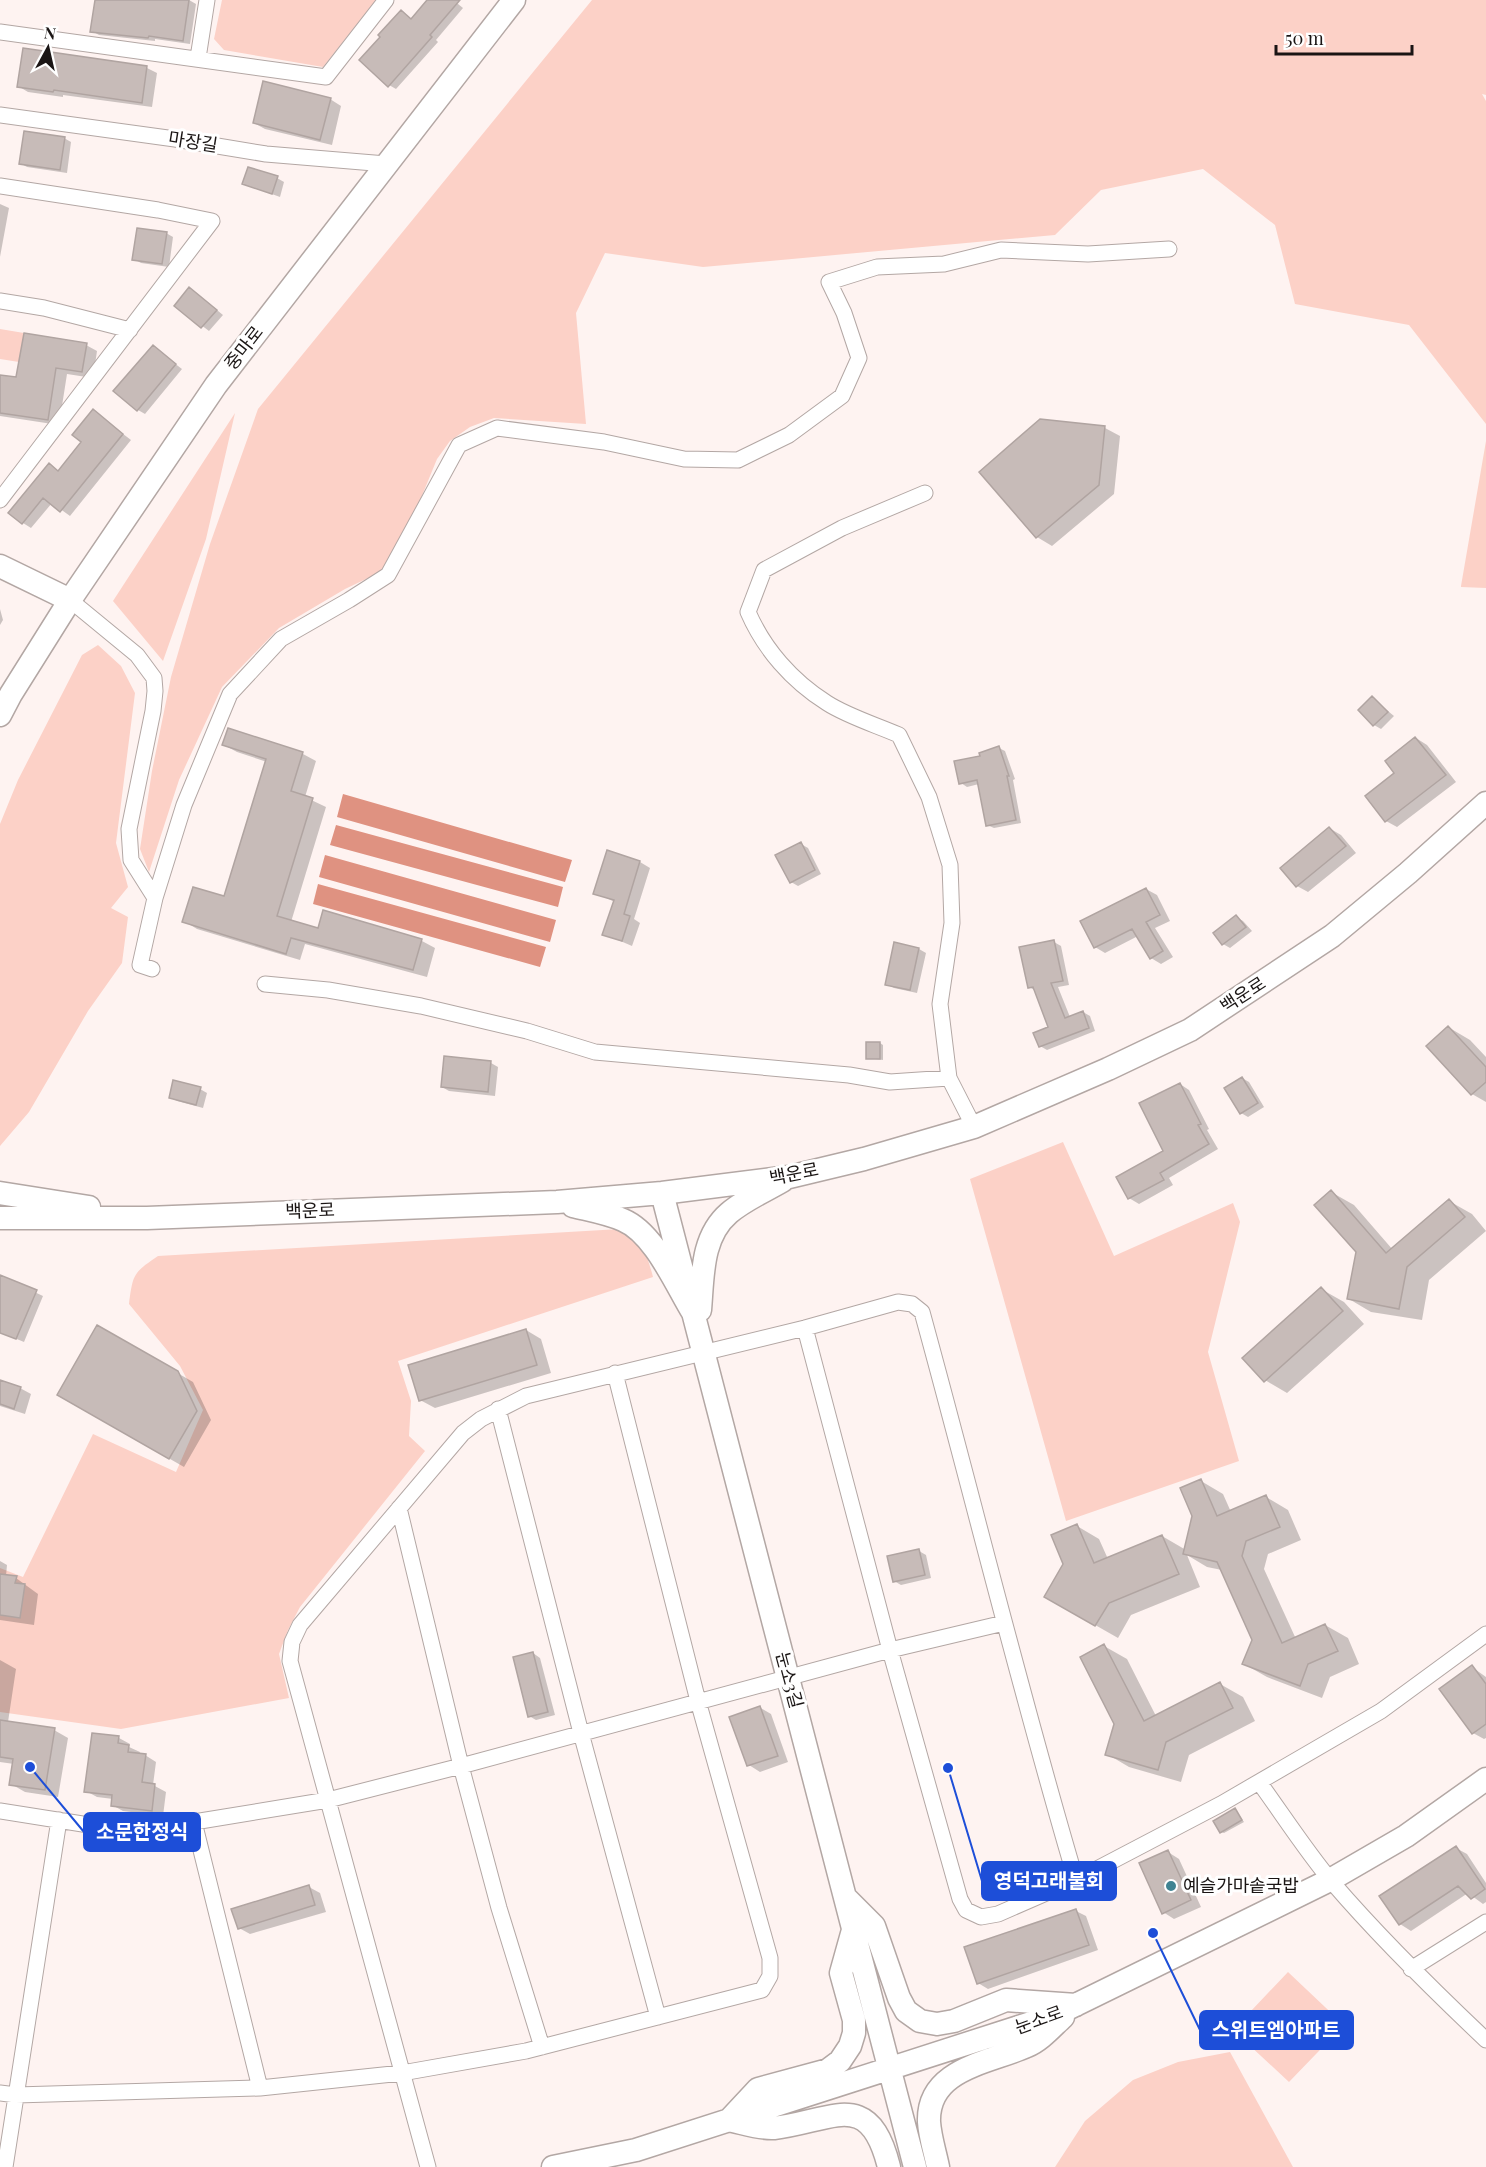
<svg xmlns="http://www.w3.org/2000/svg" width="1486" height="2167" font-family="'Playfair Display','Noto Sans KR',serif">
<rect width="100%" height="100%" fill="#fef3f1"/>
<!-- green -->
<path fill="#fcd1c7" d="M222,0H376L323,67L224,50L214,39Z
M592,0H1486V95L1482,94L1486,101V424L1409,325L1295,304L1275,225L1203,169L1101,190L1055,235L703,267L605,253L576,313L586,424L494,418L470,427L450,441L437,459L412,520L383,571L345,589L279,628L222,687L179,780L149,872L140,849L152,771L171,677L210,544L258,409Z
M0,329L24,333L19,362L0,359Z
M235,413L206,539L163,661L113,601Z
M1486,441V588L1461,587V586Z
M98,645L121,666L135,693L116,843L128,887L111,908L128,917L122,963L88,1011L29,1112L0,1146V824L18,780L82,655Z
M1063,1142L1114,1256L1233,1203L1240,1222L1208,1352L1239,1461L1066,1521L970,1179Z
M620,1229C643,1245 646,1250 653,1277L398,1361L411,1401L409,1436L425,1451L300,1607L288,1630L279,1654L289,1698L121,1729L0,1712V1568L23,1577L93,1434L176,1472L203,1410L180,1366L129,1304C133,1274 133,1273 158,1256Z
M1288,1972L1344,2025L1289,2082L1233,2030Z
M1230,2052L1293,2167H1055L1085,2121L1133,2080L1178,2062Z"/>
<!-- water -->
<path fill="#df9281" d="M343,794L572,860L565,882L337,817Z
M336,825L563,887L558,907L330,845Z
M325,855L556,920L550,942L319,877Z
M318,884L546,947L540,967L313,904Z"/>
<!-- shadow -->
<path fill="#0003" d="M96,0H189L196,4L190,44L155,39V41L99,35L92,31Z
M429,0H453L463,8L436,40L438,42L396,89L389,85L401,11L412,19Z
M24,50L147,68L157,73L152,107L63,95V97L28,92L18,86Z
M330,99L341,106L332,145L265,129L254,123Z
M64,138L71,142L67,173L27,167L20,163Z
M277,178L284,182L280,197L244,184Z
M0,204L9,208L0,257Z
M166,233L173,237L169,267L141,263L134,259Z
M196,293L223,315L209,331L176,306Z
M86,345L97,351L93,378L67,374L59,425L0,416V376L18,379Z
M153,347L182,369L145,414L138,410Z
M93,411L131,440L70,516L52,503L31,528L23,523L49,465L59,471L83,442Z
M1105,428L1120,436L1114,494L1052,546L1037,537L981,472Z
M0,609L3,620L0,625Z
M1372,698L1394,716L1381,729L1374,725Z
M229,730L303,754L316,761L305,797L326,807L291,922L319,930L324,912L422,941L435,948L427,977L305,944L300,960L197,929L184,921L225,898L267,762L237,752L224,745Z
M1416,738L1427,745L1456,782L1397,827L1386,821L1396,773Z
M999,748L1005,751L1015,779L1013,780L1021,823L994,828L987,825L979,784L967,787L961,783L982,757Z
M1329,828L1341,835L1356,853L1308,892L1297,886Z
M801,844L808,848L821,874L798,886L791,882Z
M608,852L640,862L650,868L634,919L640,923L632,946L604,934L615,902L595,893Z
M1146,889L1157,895L1170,921L1155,928L1173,957L1161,964L1151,958L1138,936L1105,953L1095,947Z
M1236,917L1243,921L1252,931L1230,948L1223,944Z
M1054,942L1061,946L1069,985L1058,987L1070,1017L1083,1012L1090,1016L1095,1031L1047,1050L1040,1046L1050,1028L1036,991L1029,987Z
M895,944L919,949L926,953L917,993L894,988L887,984Z
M1448,1027L1470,1040L1486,1057V1102L1472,1094Z
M880,1043L883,1045V1060L867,1058Z
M446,1058L491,1063L498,1067L495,1096L449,1091L442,1087Z
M1242,1078L1249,1082L1264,1107L1248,1117L1241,1113Z
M1180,1084L1189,1090L1209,1129L1207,1130L1218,1149L1169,1178L1173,1185L1139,1204L1129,1198L1165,1152Z
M200,1089L207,1093L203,1108L177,1101L170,1097Z
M1331,1192L1354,1205L1393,1250L1449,1201L1472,1214L1486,1231L1429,1280L1422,1320L1371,1312L1349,1299L1357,1252Z
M0,1276L43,1296L24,1342L0,1332Z
M1321,1289L1344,1302L1364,1324L1287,1393L1265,1380Z
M98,1327L193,1382L211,1420L184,1467L59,1395Z
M526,1330L541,1339L551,1373L435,1408L420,1400Z
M0,1382L20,1388L31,1394L25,1414L0,1406Z
M1201,1481L1223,1494L1231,1512L1266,1497L1288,1510L1301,1540L1268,1554L1264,1569L1296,1639L1325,1625L1348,1638L1359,1664L1330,1677L1322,1698L1267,1677L1244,1664L1253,1640L1222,1570L1207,1567L1187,1555L1200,1587L1131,1615L1118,1638L1046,1597L1064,1564L1077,1526L1099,1539L1108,1559L1162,1536L1186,1550Z
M919,1551L926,1555L931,1578L901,1585L894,1581Z
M0,1561L7,1565L6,1576L16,1578L38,1594L34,1625L0,1620Z
M1104,1646L1127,1659L1156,1716L1220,1684L1243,1697L1255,1721L1189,1755L1181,1782L1129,1767L1107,1754L1116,1724Z
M533,1653L540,1658L555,1715L536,1720L529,1716Z
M0,1660L16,1669L8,1722L54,1730L68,1738L58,1797L25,1792L11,1784L14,1764L0,1762Z
M1472,1667L1486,1677V1738L1484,1739L1473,1733Z
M759,1707L771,1714L788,1762L760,1772L749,1765L731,1718Z
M94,1734L119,1738L130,1744L129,1747L140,1752L139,1755H145L156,1762L153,1785L166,1792L163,1816L123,1811L112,1805L113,1799L97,1797L86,1791Z
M1235,1809L1244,1822L1224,1833L1221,1832Z
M1456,1848L1467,1854L1486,1883V1902L1483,1904L1468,1893L1411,1931L1400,1924Z
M1168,1852L1179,1859L1201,1907L1174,1919L1163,1912Z
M309,1887L320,1893L326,1912L250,1934L239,1928Z
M1076,1911L1086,1916L1098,1950L988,1989L978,1983Z"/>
<!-- building -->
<path fill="#c7bbb8" stroke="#b0a4a1" stroke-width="1.5" d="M95,0H189L183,41L149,36L148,38L90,32Z
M427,0H460L430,35L432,37L388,87L359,60L380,37L378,35L401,10L411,19Z
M23,48L147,66L142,103L54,90L53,92L17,87Z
M263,81L331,98L320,140L253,123Z
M24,131L65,137L60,170L19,164Z
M248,167L278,176L272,194L242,184Z
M137,228L167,232L162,264L132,260Z
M189,287L217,310L201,328L174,306Z
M24,333L87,343L82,372L56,368L48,420L0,413V375L16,377Z
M153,345L176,364L137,411L113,391Z
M93,409L123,434L60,512L43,498L22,524L8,513L49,463L58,471L81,442L72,435Z
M1040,419L1105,426L1099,485L1036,538L979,472Z
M1372,696L1388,712L1373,726L1358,710Z
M228,728L303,752L291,791L313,798L277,916L318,928L323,910L422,939L413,970L291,938L286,954L182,922L193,887L224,896L266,759L222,745Z
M1415,737L1446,775L1385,822L1365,796L1394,773L1385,761Z
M999,746L1009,776H1007L1016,820L986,826L977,780L959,784L954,761L980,756L979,753Z
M1329,827L1346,846L1296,887L1280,868Z
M801,842L815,870L790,883L775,855Z
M607,850L640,861L624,914L630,916L622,941L602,935L614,900L593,894Z
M1146,888L1160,915L1146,922L1163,951L1150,959L1132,929L1094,948L1080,921Z
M1236,915L1246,927L1222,945L1213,933Z
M1054,940L1063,981L1051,983L1065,1018L1083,1011L1089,1028L1039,1047L1033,1033L1048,1027L1033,987L1028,988L1019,947Z
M894,942L919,948L910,990L885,985Z
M1448,1026L1486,1067V1082L1471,1095L1426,1046Z
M866,1042H880V1059H866Z
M444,1056L491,1061L488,1092L441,1087Z
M1242,1077L1258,1103L1240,1114L1224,1088Z
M173,1080L201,1087L196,1105L169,1098Z
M1180,1083L1201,1124L1198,1125L1209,1144L1160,1173L1164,1180L1128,1199L1116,1177L1163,1151L1139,1103Z
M1331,1190L1386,1253L1449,1199L1465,1217L1407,1267L1399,1309L1347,1299L1356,1252L1314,1205Z
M0,1275L37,1290L16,1339L0,1333Z
M1321,1287L1343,1311L1264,1382L1242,1358Z
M97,1325L178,1371L197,1411L169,1459L57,1395Z
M526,1329L537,1365L419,1401L408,1365Z
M0,1380L21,1387L14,1409L0,1404Z
M1201,1479L1217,1516L1266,1495L1280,1527L1246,1541L1242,1556L1282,1643L1325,1624L1338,1651L1308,1664L1300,1686L1242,1664L1252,1640L1217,1562L1183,1554L1192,1516L1180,1488Z
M1077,1524L1094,1563L1162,1535L1179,1574L1109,1603L1095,1626L1044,1597L1063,1564L1051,1535Z
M919,1549L925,1575L893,1582L887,1556Z
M0,1574L17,1576L15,1583L25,1584L20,1618L0,1615Z
M1104,1644L1144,1721L1220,1682L1233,1708L1166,1742L1158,1770L1105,1755L1114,1724L1080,1657Z
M533,1652L548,1712L528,1717L513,1657Z
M1472,1665L1486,1684V1724L1472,1734L1439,1689Z
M760,1706L778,1756L747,1766L729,1717Z
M0,1720L55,1728L45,1790L9,1785L13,1759L0,1757Z
M92,1733L119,1736L118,1743L129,1745L128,1752L146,1754L142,1782L155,1784L152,1811L111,1806L112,1795L84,1792Z
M1235,1808L1242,1820L1220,1833L1213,1821Z
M1456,1846L1485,1889L1471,1899L1458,1886L1399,1925L1379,1896Z
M1168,1850L1191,1900L1162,1914L1139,1863Z
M309,1885L315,1905L238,1929L231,1909Z
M1076,1909L1089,1945L977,1984L964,1947Z"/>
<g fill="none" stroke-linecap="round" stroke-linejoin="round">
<defs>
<path id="street" d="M0,32L326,77L386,0
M198,58L207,0
M0,115L175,139L266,154L386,164
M0,186L158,210L212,221L0,500
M0,301L44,308L130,330
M925,493L842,528L764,570L748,612C764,649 792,681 827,703C847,716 876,725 899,735L929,797L950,865L952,923L940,1004L949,1078L974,1127
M70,600L137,655L154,678L155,691L153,711L129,829L131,860L155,898
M152,969L140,965L155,898L184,805L230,694L281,639L349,600L388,575L459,445L497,428L604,442L684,459L738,460L789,435L842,396L859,358L844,313L829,282L877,267L944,264L1001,250L1088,254L1169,249
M265,984L328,990L421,1006L527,1031L595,1052L849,1075L890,1082L949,1078
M805,1328L890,1650L960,1899L966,1910L981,1917L998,1914L1076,1880L1221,1804L1381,1711L1486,1634
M498,1409L581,1733L658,2017
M399,1508L461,1766L499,1908L542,2047
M1259,1782C1283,1815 1306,1851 1332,1882C1380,1938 1432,1989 1486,2040
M0,1811L114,1829L194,1822L328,1800L461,1766L890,1650L1004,1623
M194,1822L260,2088
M1411,1969L1486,1922
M0,2093L16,2095L260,2088L402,2073L526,2051L762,1990L770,1976V1958L698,1701L615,1373
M5,2167L59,1820
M428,2167L290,1661L292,1642L300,1625L463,1433L481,1419L526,1396L805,1328L898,1302L912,1304L922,1312C974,1501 1020,1692 1076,1880"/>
<path id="secondary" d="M0,566L70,600
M0,715L11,694L70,600L216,385L514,0
M0,1193L89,1207
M662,1193L915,2167
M573,1206C589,1210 607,1213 623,1220C654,1233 675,1283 692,1311L700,1310C703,1276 701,1237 729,1213C744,1200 765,1191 782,1181
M0,1218H147L557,1202L662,1193L789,1177L864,1159L974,1127L1108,1069L1190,1030L1332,936L1408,873L1486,803
M846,1898L874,1926L899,1998L906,2011L920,2021L937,2024L954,2021L1006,2000L1076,2005
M730,2119L758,2089L828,2070L840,2061L850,2046L854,2033V2020L841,1973L853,1930
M733,2121C746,2124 762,2129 774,2128C833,2121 869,2087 889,2167
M553,2167L636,2150L1053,2016L1330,1880L1406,1836L1486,1779
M938,2167C935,2152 930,2137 929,2122C927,2068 990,2063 1027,2046C1040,2041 1052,2027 1063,2017"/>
</defs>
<!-- street casing -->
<use href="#street" stroke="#b3a7a4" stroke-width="17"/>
<!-- secondary casing -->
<use href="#secondary" stroke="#b3a7a4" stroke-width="25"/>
<!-- street -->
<use href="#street" stroke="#fff" stroke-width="15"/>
<!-- secondary -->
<use href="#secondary" stroke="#fff" stroke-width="22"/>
</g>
<!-- markers -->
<circle fill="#3f8392" stroke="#fff" stroke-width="2" cx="1171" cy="1886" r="6"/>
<g text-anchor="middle" stroke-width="6" stroke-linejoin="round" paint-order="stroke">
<!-- street labels -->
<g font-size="18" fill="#1a1514" stroke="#fff">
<text transform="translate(193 142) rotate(9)" y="6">마장길</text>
<text transform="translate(244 348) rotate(-52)" y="6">중마로</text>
<text transform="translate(1243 995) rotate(-33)" y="6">백운로</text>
<text transform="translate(794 1174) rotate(-11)" y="6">백운로</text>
<text transform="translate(310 1211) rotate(-2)" y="6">백운로</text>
<text transform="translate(789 1680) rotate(75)" y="6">눈소3길</text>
<text transform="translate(1039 2020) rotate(-20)" y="6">눈소로</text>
</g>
<!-- poi labels -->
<g font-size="18" fill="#1a1514" stroke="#fff" text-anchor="start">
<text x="1183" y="1892">예슬가마솥국밥</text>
</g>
</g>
<!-- callouts -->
<path fill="none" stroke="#1d4ed8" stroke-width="2" d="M30 1767L84 1832M948 1768L982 1881M1153 1933L1200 2030"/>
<g fill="#1d4ed8" stroke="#fff" stroke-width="2">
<circle cx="30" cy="1767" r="6"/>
<circle cx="948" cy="1768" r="6"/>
<circle cx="1153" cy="1933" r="6"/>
</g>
<g fill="#1d4ed8" stroke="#1d4ed8" stroke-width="2">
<rect x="84" y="1813" width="116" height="38" rx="6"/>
<rect x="982" y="1862" width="134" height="38" rx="6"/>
<rect x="1200" y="2011" width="153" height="38" rx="6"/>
</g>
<g font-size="20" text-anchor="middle" font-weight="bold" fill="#fff">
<text x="142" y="1839">소문한정식</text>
<text x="1049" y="1888">영덕고래불회</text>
<text x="1276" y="2037">스위트엠아파트</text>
</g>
<!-- north arrow -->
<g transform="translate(48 48) rotate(8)" stroke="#ffffff" stroke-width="4.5" paint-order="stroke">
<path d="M0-4.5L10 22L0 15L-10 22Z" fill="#1a1514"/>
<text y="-9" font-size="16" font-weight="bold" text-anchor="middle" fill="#1a1514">N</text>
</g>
<!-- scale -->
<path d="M1276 45v9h136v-9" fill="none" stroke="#1a1514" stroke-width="3"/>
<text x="1285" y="45" font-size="18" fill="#1a1514" stroke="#ffffff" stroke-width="4.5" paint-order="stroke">50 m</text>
</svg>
